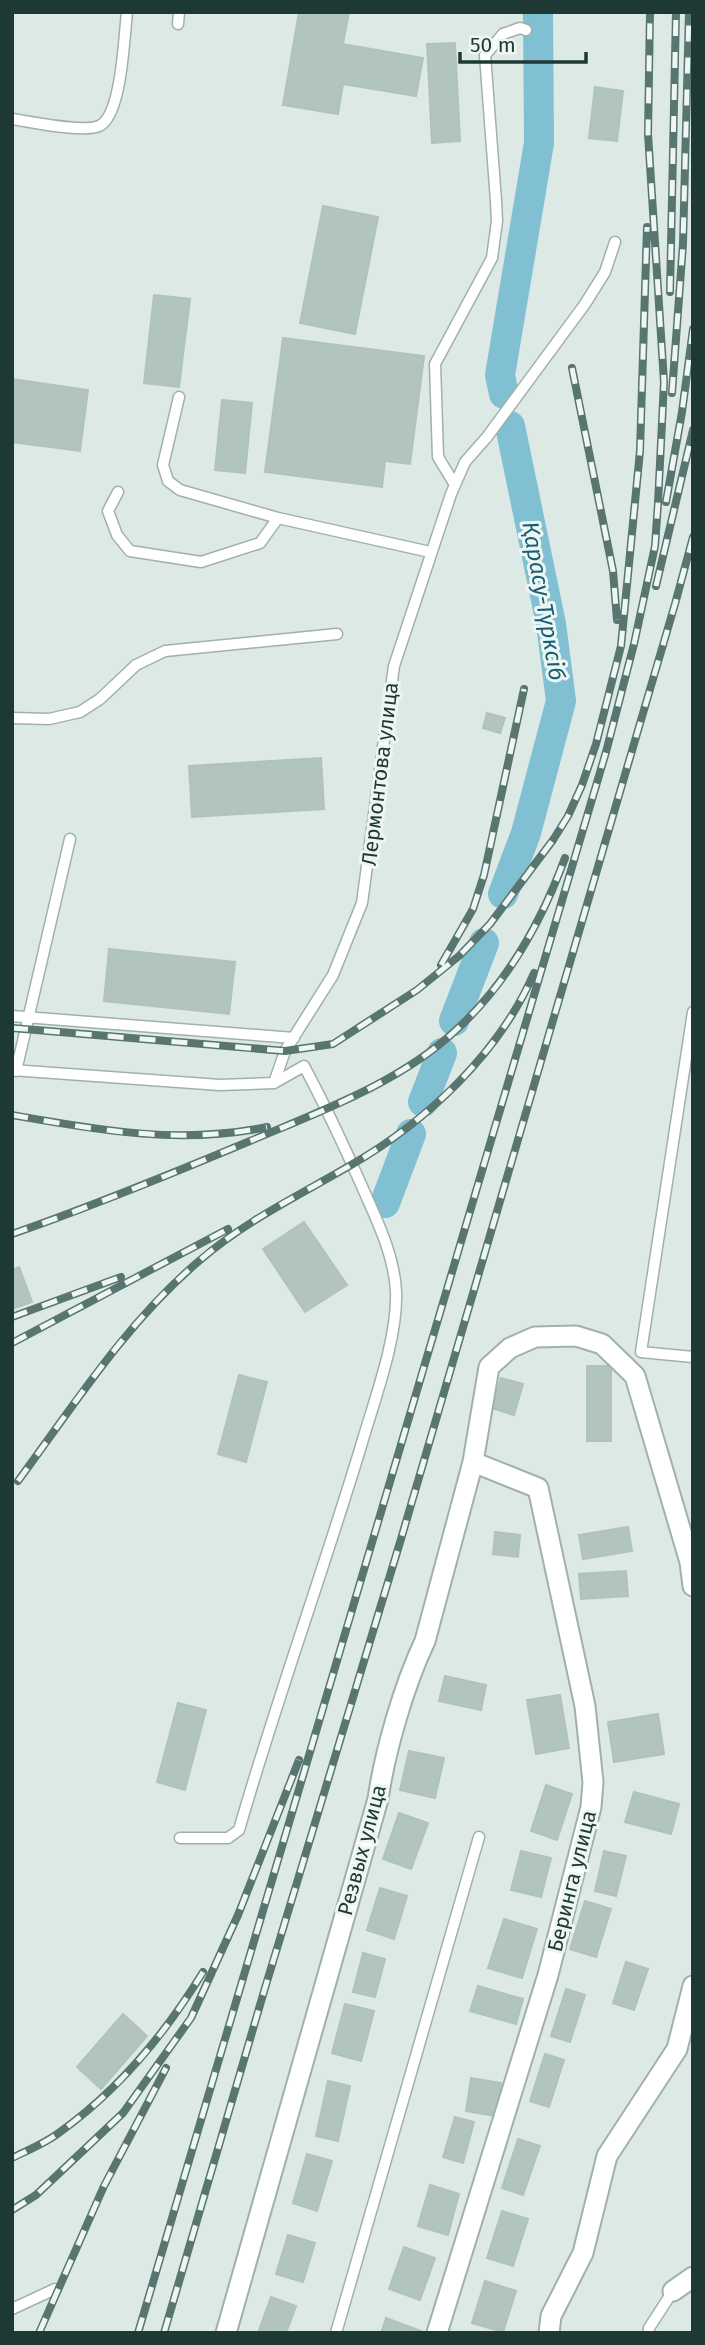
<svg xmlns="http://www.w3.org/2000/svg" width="705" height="2345" font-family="'Fira Sans',sans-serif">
<rect width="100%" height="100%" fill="#dde9e5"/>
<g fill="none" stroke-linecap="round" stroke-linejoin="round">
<!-- river -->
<path stroke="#81bfd2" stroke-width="30" d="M504,394L500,375L539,143L538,12
M503,894L526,833L561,701L551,624L510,426
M454,1021L484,943
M423,1102L442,1053
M385,1203L411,1134"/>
</g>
<!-- building -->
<path fill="#b2c4be" stroke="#afc3bc" stroke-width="2" d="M299,12H349L343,44L423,58L416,96L343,84L338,114L283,105Z
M455,43L460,141L432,143L427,44Z
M595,87L623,91L617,141L589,138Z
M323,206L378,217L355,334L300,323Z
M154,295L190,299L179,387L144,383Z
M283,338L424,356L410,464L385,461L382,487L265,472Z
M12,379L88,390L80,451L12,442Z
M222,400L252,403L245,473L215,470Z
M487,713L505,718L500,733L483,728Z
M321,758L324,809L192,817L189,766Z
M109,949L235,962L229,1014L104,1001Z
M304,1222L347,1285L305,1312L263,1249Z
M19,1267L32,1302L12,1309V1270Z
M587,1366H611V1441H587Z
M239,1375L267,1382L246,1462L218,1454Z
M501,1378L523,1384L514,1415L492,1408Z
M628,1527L632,1551L583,1559L579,1535Z
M495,1532L520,1535L518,1557L493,1554Z
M626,1571L628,1596L581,1599L579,1574Z
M445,1676L486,1685L481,1710L439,1701Z
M560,1695L569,1748L536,1754L527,1700Z
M178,1703L206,1710L185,1790L157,1782Z
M658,1714L664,1754L614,1762L608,1722Z
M409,1751L444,1758L435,1798L400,1790Z
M546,1785L572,1794L557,1840L531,1831Z
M634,1792L679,1804L671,1834L625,1822Z
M399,1813L428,1823L411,1869L383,1859Z
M521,1851L551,1858L541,1897L511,1890Z
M604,1851L626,1856L616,1896L595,1891Z
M380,1888L407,1896L394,1939L367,1930Z
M585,1901L611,1909L596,1957L570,1949Z
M504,1919L537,1929L522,1978L488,1968Z
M363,1953L385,1959L375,1997L353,1992Z
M626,1962L648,1969L634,2010L613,2003Z
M478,1986L523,1999L516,2024L470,2011Z
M566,1989L585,1995L570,2042L551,2036Z
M345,2004L374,2011L361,2061L332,2053Z
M123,2014L147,2036L101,2089L77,2067Z
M545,2054L564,2060L549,2107L530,2101Z
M471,2078L501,2083L495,2116L466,2111Z
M328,2081L350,2086L338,2141L316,2136Z
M455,2117L474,2122L463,2163L443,2157Z
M518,2139L540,2146L523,2195L502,2188Z
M307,2154L332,2161L317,2211L293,2203Z
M430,2185L459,2194L448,2235L418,2226Z
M502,2211L528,2219L513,2266L487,2258Z
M288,2235L315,2243L303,2282L276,2274Z
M404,2247L435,2258L420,2300L389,2289Z
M485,2281L516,2291L503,2332L472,2323Z
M271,2297L296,2306L286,2333H258Z
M386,2318L421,2331L420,2333H381Z"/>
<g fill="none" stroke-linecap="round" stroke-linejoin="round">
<defs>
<path id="service" d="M178,24L179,12
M12,119C32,122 83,133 99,126C122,116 124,36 127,12
M179,397L163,465L168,481L180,490L278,518
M455,485L438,457L435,364L492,258L497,221L496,201L485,55L503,34L520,28L526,30
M118,492L108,511L117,535L130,551L201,562L260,543L278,518L430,552
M12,718L49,719L80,712L100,699L136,665L165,651L337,634
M693,1012L641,1352L693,1357
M12,1016L294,1038
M12,1070L220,1085L274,1083L285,1051L333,975L362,903L394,666L451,494L465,462L487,437L585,304L605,272L615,242
M16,1071L70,839
M180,1838H228L239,1830C276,1701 322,1575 361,1446C374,1401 398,1338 396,1291C394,1255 378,1223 364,1191C345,1148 326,1107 304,1066L274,1083
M12,2309L55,2289
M336,2333L479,1837
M649,2333V2328L673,2291"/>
<path id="minor" d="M673,2291L693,2277
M226,2333L378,1799C385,1751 404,1685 425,1641L473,1462L489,1367L510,1348L535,1337L576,1336L602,1344L635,1376L690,1562L693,1586
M437,2333L548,1975L591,1807L593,1782L585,1706L538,1488L473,1462
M549,2333L551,2316L583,2253L607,2156L677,2049L693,1986"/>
</defs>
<!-- service casing -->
<use href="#service" stroke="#a0b1ac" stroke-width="13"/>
<!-- minor casing -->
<use href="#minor" stroke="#a0b1ac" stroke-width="23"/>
<!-- service -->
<use href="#service" stroke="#fff" stroke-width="10"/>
<!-- minor -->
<use href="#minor" stroke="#fff" stroke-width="19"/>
<defs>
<path id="rail" d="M670,292L676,12
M572,368L613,571L617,620
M672,393L683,244L689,12
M666,502L682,412L693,329
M656,586L693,430
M441,965L473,909L484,875L524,689
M12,1028L285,1051L333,1044L417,990L459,956L490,924L553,840L568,816L582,785L596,744L621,646L640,451L647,227
M12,1115C98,1130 179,1145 267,1127
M12,1234C93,1206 171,1174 250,1141C319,1112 399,1083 455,1031C507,984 541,923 565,858
M12,1317L121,1277
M12,1343L228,1229
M18,1481C74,1405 126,1323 199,1261C245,1221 298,1196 351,1165C426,1122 499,1054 534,973
M12,2158C28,2150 46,2143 60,2132C120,2089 165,2034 203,1972
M12,2210L36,2195L123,2113L191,2018L238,1915L299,1760
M39,2333L104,2186L166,2068
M138,2333L606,752L634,644L655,546L658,503L664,382L648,134L650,12
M164,2333L265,1988L401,1539L675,604L693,537"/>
</defs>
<!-- rail casing -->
<use href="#rail" stroke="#587570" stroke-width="8"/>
<!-- rail -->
<use href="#rail" stroke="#edf6f2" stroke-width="5" stroke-dasharray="16" stroke-linecap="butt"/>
</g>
<g text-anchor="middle" stroke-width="6" stroke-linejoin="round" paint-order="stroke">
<!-- street labels -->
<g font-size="21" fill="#1e3934" stroke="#edf6f2">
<text transform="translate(380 774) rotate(-83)" y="7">Лермонтова улица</text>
<text transform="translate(362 1850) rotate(-75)" y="7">Резвых улица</text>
<text transform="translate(572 1881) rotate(-76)" y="7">Беринга улица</text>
</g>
<!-- water labels -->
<g font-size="23" font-style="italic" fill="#175f76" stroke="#edf6f2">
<text transform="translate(544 601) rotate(80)" y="8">Қарасу-Түрксіб</text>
</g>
</g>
<!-- border -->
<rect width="705" height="2345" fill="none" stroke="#1e3934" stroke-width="28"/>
<!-- scale -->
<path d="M460 52v10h126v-10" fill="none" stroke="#1e3934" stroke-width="3.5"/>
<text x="470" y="52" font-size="21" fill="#1e3934" stroke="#edf6f2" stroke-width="5" paint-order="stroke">50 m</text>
</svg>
